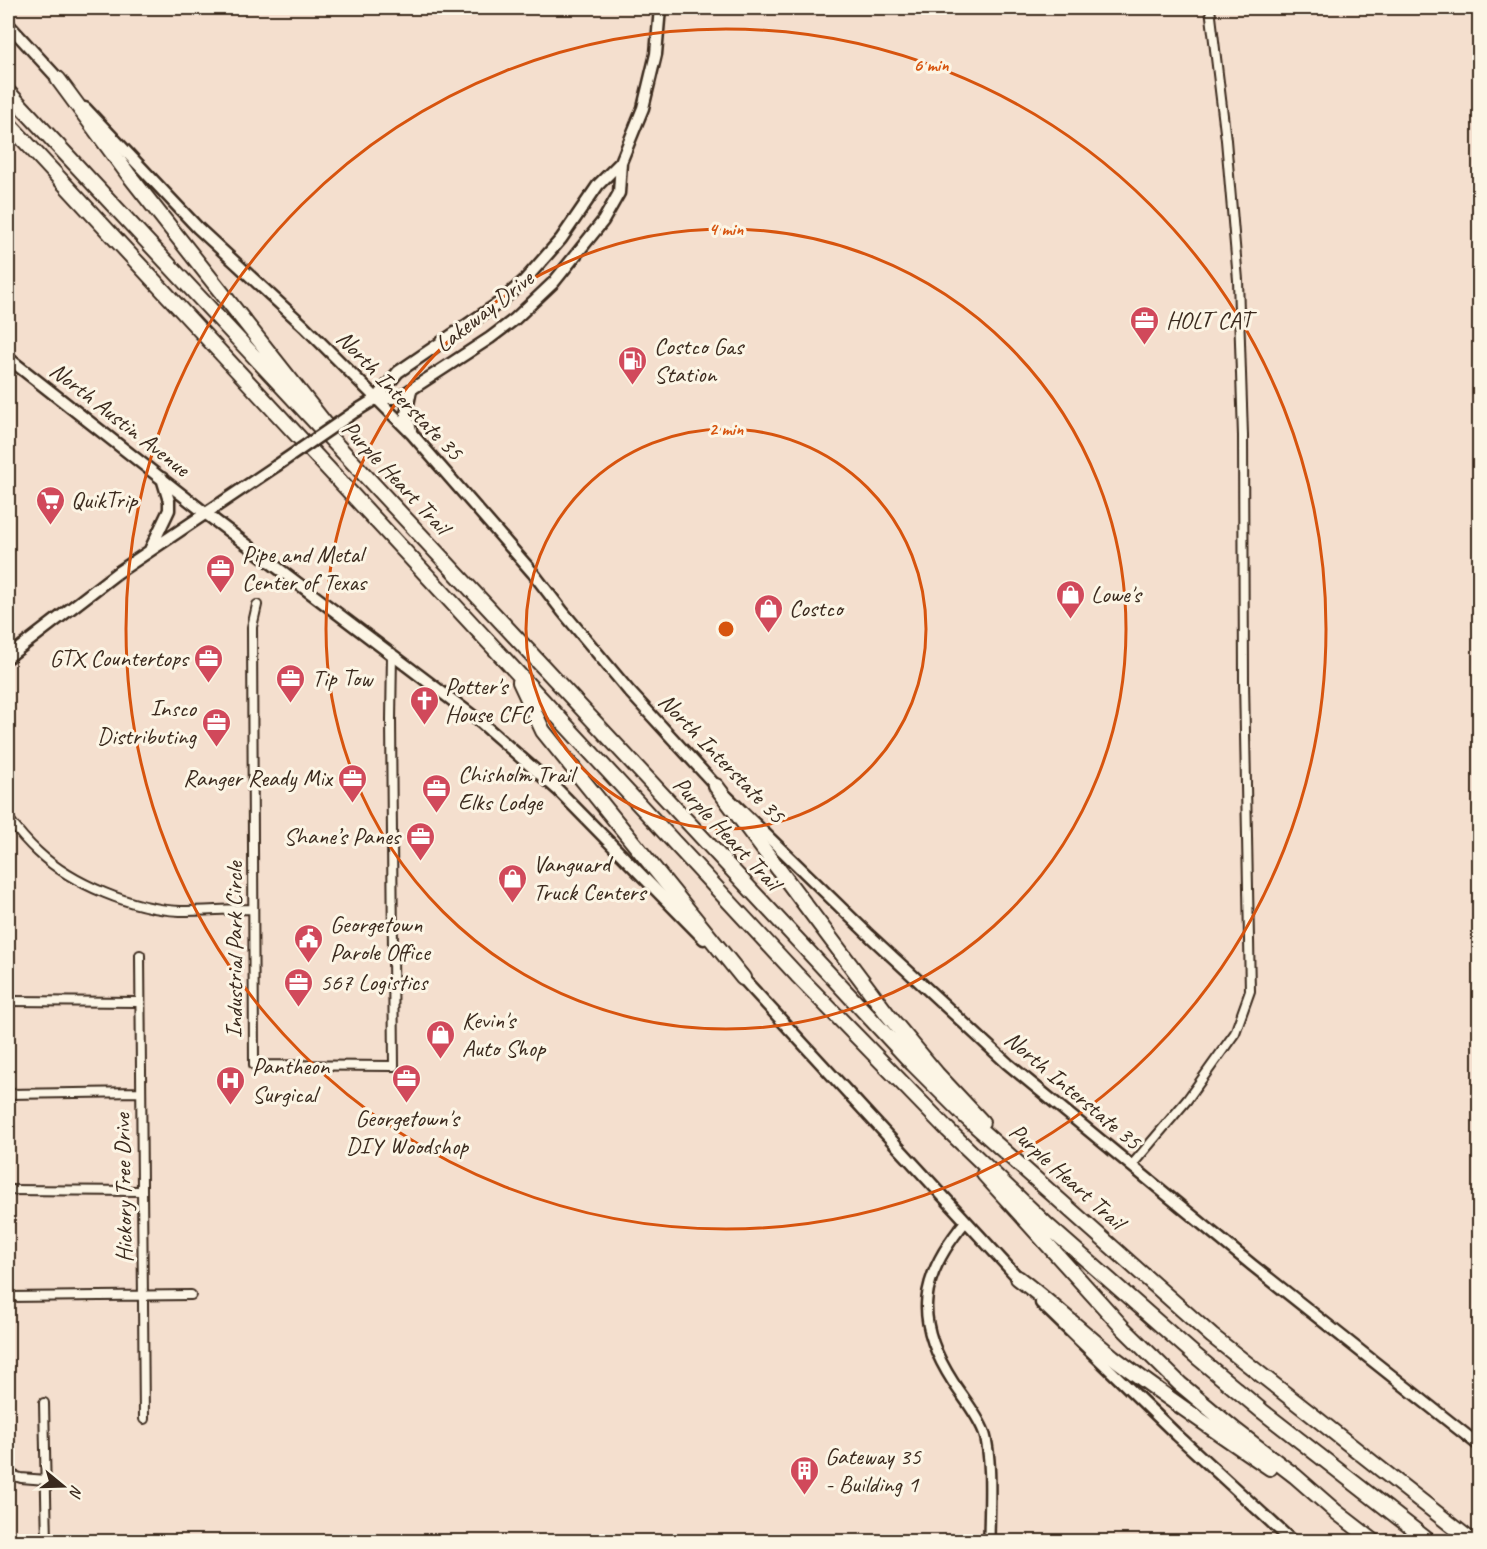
<svg xmlns="http://www.w3.org/2000/svg" width="1487" height="1549" font-family="Caveat,sans-serif">
<rect width="100%" height="100%" fill="#f4dfce"/>
<filter id="ink" filterUnits="userSpaceOnUse"><feTurbulence type="fractalNoise" baseFrequency=".0167" numOctaves="2"/><feDisplacementMap in="SourceGraphic" scale="12" xChannelSelector="R" yChannelSelector="G"/><feConvolveMatrix kernelMatrix="1 2 1 2 8 2 1 2 1" color-interpolation-filters="sRGB"/></filter>
<g filter="url(#ink)">
<g fill="none" stroke-linecap="round" stroke-linejoin="round">
<defs>
<path id="minor" d="M257,605L252,627L254,1065L394,1066L391,720L392,653
M8,818C17,830 27,842 38,852C72,884 133,909 180,911C204,911 229,909 253,909
M140,955L144,1419
M8,1001L140,1002
M8,1094L141,1092
M1131,1166L1187,1100L1235,1033L1250,991L1244,681L1243,436L1238,280L1226,140L1210,8
M8,1190L142,1191
M8,1297L191,1295
M44,1403L47,1542
M8,1474L21,1478L46,1480"/>
<path id="tertiary" d="M966,1221C919,1277 913,1320 953,1382C964,1399 977,1414 984,1432C993,1458 989,1513 989,1542"/>
<path id="secondary" d="M8,24L62,83
M85,108L198,228L304,326L412,434L533,573L563,612L629,691L716,786L870,936L1008,1064L1252,1265L1480,1446
M8,358L205,513L477,719L558,790L704,939
M377,398H398L490,338L515,319L554,282L603,221L619,193L621,162L643,108L656,54L660,8
M356,411L377,398L398,372L499,303L524,281L561,239L598,185L621,162
M411,430L406,414L411,390
M150,550L169,510V501L162,478
M8,657L117,573L276,466
M738,973L1022,1282
M1041,1303L1177,1435L1293,1542"/>
<path id="motorway" d="M58,79L128,174L327,426
M8,92L913,1064L967,1118L1212,1336L1473,1542
M8,123L797,975L948,1130L1048,1226L1196,1356L1262,1411L1430,1542
M520,682L543,731L743,978
M716,786L888,1015L937,1074L982,1122
M984,1174L1123,1328L1180,1384L1235,1430L1295,1476L1335,1511L1375,1542
M1018,1278C1051,1303 1081,1331 1113,1357C1164,1396 1217,1432 1270,1468"/>
</defs>
<!-- minor casing -->
<use href="#minor" stroke="#3b2a1e" stroke-width="12"/>
<!-- tertiary casing -->
<use href="#tertiary" stroke="#3b2a1e" stroke-width="14"/>
<!-- secondary casing -->
<use href="#secondary" stroke="#3b2a1e" stroke-width="15"/>
<!-- motorway casing -->
<use href="#motorway" stroke="#3b2a1e" stroke-width="18"/>
<!-- minor -->
<use href="#minor" stroke="#fcf5e5" stroke-width="8"/>
<!-- tertiary -->
<use href="#tertiary" stroke="#fcf5e5" stroke-width="9"/>
<!-- secondary -->
<use href="#secondary" stroke="#fcf5e5" stroke-width="10"/>
<!-- motorway -->
<use href="#motorway" stroke="#fcf5e5" stroke-width="14"/>
<defs>
<path id="secondary-bridge" d="M276,466L356,411"/>
</defs>
<!-- secondary-bridge casing -->
<use href="#secondary-bridge" stroke="#3b2a1e" stroke-width="15" stroke-linecap="butt"/>
<!-- secondary-bridge -->
<use href="#secondary-bridge" stroke="#fcf5e5" stroke-width="10"/>
</g>
</g>
<!-- distance rings -->
<g fill="none" stroke="#d7540e" stroke-width="3">
<circle cx="726" cy="629" r="200"/>
<circle cx="726" cy="629" r="400"/>
<circle cx="726" cy="629" r="600"/>
</g>
<!-- icons -->
<defs>
<symbol id="office-pin" viewBox="-11 -11 22 30"><path d="M0 17L-7.5 6A9.5 9.5 0 1 1 7.5 6Z" fill="#d1495b" stroke="#fcf5e5"/><path d="M-6-3h4V-5.5h4V-3h4V5H-6ZM-1-4.5V-3h2v-1.5ZM-6 0V1H6V0Z" fill="#fff"/></symbol>
<symbol id="fuel-pin" viewBox="-11 -11 22 30"><path d="M0 17L-7.5 6A9.5 9.5 0 1 1 7.5 6Z" fill="#d1495b" stroke="#fcf5e5"/><path d="M-5.5-6h7V0h2V4h1.3V-2.5L3-4.5l.8-.8L6-3V5H2.5V1h-1V6h-7ZM-4.2-4.7v3.2H.2V-4.7Z" fill="#fff"/></symbol>
<symbol id="supermarket-pin" viewBox="-11 -11 22 30"><path d="M0 17L-7.5 6A9.5 9.5 0 1 1 7.5 6Z" fill="#d1495b" stroke="#fcf5e5"/><path d="M-6-5.5h2.5l.6 2H6L4.5 2H-2.5L-4.4-4H-6ZM-1.5 3.2a1.3 1.3 0 1 0 .1 0ZM3 3.2a1.3 1.3 0 1 0 .1 0Z" fill="#fff"/></symbol>
<symbol id="shop-pin" viewBox="-11 -11 22 30"><path d="M0 17L-7.5 6A9.5 9.5 0 1 1 7.5 6Z" fill="#d1495b" stroke="#fcf5e5"/><path d="M-5-2.5h2.3a2.7 3.5 0 0 1 5.4 0H5L5.5 6h-11ZM-1.5-2.5h3a1.5 2.3 0 0 0-3 0Z" fill="#fff"/></symbol>
<symbol id="church-pin" viewBox="-11 -11 22 30"><path d="M0 17L-7.5 6A9.5 9.5 0 1 1 7.5 6Z" fill="#d1495b" stroke="#fcf5e5"/><path d="M-1.2-6h2.4v3.5h3.3v2.4h-3.3V6h-2.4V-.1h-3.3v-2.4h3.3Z" fill="#fff"/></symbol>
<symbol id="civic-pin" viewBox="-11 -11 22 30"><path d="M0 17L-7.5 6A9.5 9.5 0 1 1 7.5 6Z" fill="#d1495b" stroke="#fcf5e5"/><path d="M-.6-6.5H3V-4.5H.6V-3L4-1V1h2V6H-6V1h2V-1L-.6-3ZM-1.2 2.5V6h2.4V2.5Z" fill="#fff"/></symbol>
<symbol id="hospital-pin" viewBox="-11 -11 22 30"><path d="M0 17L-7.5 6A9.5 9.5 0 1 1 7.5 6Z" fill="#d1495b" stroke="#fcf5e5"/><path d="M-5-5h3v3.5h4V-5h3V5h-3V1.5h-4V5h-3Z" fill="#fff"/></symbol>
<symbol id="building-pin" viewBox="-11 -11 22 30"><path d="M0 17L-7.5 6A9.5 9.5 0 1 1 7.5 6Z" fill="#d1495b" stroke="#fcf5e5"/><path d="M-4-6H4V6H1V3H-1V6H-4ZM-2.5-4.3h1.7v1.8h-1.7ZM.8-4.3h1.7v1.8H.8ZM-2.5-1h1.7V.8h-1.7ZM.8-1h1.7V.8H.8Z" fill="#fff"/></symbol>
</defs>
<g fill-rule="evenodd">
<use href="#office-pin" x="1128" y="304" width="33" height="45"/>
<use href="#fuel-pin" x="616" y="344" width="33" height="45"/>
<use href="#supermarket-pin" x="34" y="484" width="33" height="45"/>
<use href="#office-pin" x="204" y="552" width="33" height="45"/>
<use href="#shop-pin" x="1054" y="578" width="33" height="45"/>
<use href="#shop-pin" x="752" y="592" width="33" height="45"/>
<use href="#office-pin" x="192" y="642" width="33" height="45"/>
<use href="#office-pin" x="274" y="662" width="33" height="45"/>
<use href="#church-pin" x="408" y="684" width="33" height="45"/>
<use href="#office-pin" x="200" y="706" width="33" height="45"/>
<use href="#office-pin" x="336" y="762" width="33" height="45"/>
<use href="#office-pin" x="420" y="772" width="33" height="45"/>
<use href="#office-pin" x="404" y="820" width="33" height="45"/>
<use href="#shop-pin" x="496" y="862" width="33" height="45"/>
<use href="#civic-pin" x="292" y="922" width="33" height="45"/>
<use href="#office-pin" x="282" y="966" width="33" height="45"/>
<use href="#shop-pin" x="424" y="1018" width="33" height="45"/>
<use href="#office-pin" x="390" y="1062" width="33" height="45"/>
<use href="#hospital-pin" x="214" y="1064" width="33" height="45"/>
<use href="#building-pin" x="788" y="1454" width="33" height="45"/>
</g>
<g text-anchor="middle" stroke-width="6" stroke-linejoin="round" paint-order="stroke">
<!-- street labels -->
<g font-size="24" fill="#3b2a1e" stroke="#fcf5e5">
<text transform="translate(484 311) rotate(-38)" y="8">Lakeway Drive</text>
<text transform="translate(400 395) rotate(46)" y="8">North Interstate 35</text>
<text transform="translate(120 419) rotate(38)" y="8">North Austin Avenue</text>
<text transform="translate(396 477) rotate(47)" y="8">Purple Heart Trail</text>
<text transform="translate(722 758) rotate(46)" y="8">North Interstate 35</text>
<text transform="translate(727 833) rotate(47)" y="8">Purple Heart Trail</text>
<text transform="translate(234 950) rotate(-90)" y="8">Industrial Park Circle</text>
<text transform="translate(1073 1090) rotate(40)" y="8">North Interstate 35</text>
<text transform="translate(1067 1176) rotate(42)" y="8">Purple Heart Trail</text>
<text transform="translate(123 1188) rotate(-91)" y="8">Hickory Tree Drive</text>
</g>
<!-- poi labels -->
<g font-size="24" fill="#3b2a1e" stroke="#fcf5e5" text-anchor="start">
<text x="1166" y="328">HOLT CAT</text>
<text x="654" y="354">Costco Gas<tspan x="654" dy="28">Station</tspan></text>
<text x="71" y="508">QuikTrip</text>
<text x="242" y="562">Pipe and Metal<tspan x="242" dy="28">Center of Texas</tspan></text>
<text x="1091" y="602">Lowe's</text>
<text x="789" y="616">Costco</text>
<text x="188" y="666" text-anchor="end">GTX Countertops</text>
<text x="312" y="686">Tip Tow</text>
<text x="445" y="694">Potter's<tspan x="445" dy="28">House CFC</tspan></text>
<text x="196" y="716" text-anchor="end">Insco<tspan x="196" dy="28">Distributing</tspan></text>
<text x="458" y="782">Chisholm Trail<tspan x="458" dy="28">Elks Lodge</tspan></text>
<text x="332" y="786" text-anchor="end">Ranger Ready Mix</text>
<text x="400" y="844" text-anchor="end">Shane’s Panes</text>
<text x="533" y="872">Vanguard<tspan x="533" dy="28">Truck Centers</tspan></text>
<text x="330" y="932">Georgetown<tspan x="330" dy="28">Parole Office</tspan></text>
<text x="320" y="990">567 Logistics</text>
<text x="462" y="1028">Kevin's<tspan x="462" dy="28">Auto Shop</tspan></text>
<text x="252" y="1074">Pantheon<tspan x="252" dy="28">Surgical</tspan></text>
<text x="407" y="1126" text-anchor="middle">Georgetown's<tspan x="407" dy="28">DIY Woodshop</tspan></text>
<text x="825" y="1464">Gateway 35<tspan x="825" dy="28">- Building 1</tspan></text>
</g>
</g>
<circle cx="726" cy="629" r="9" fill="#d7540e" stroke="#fcf5e5" stroke-width="3"/>
<g font-size="18" text-anchor="middle" font-weight="bold" fill="#d7540e" stroke="#fcf5e5" stroke-width="6" stroke-linejoin="round" paint-order="stroke">
<text x="931" y="71">6 min</text>
<text x="726" y="235">4 min</text>
<text x="726" y="435">2 min</text>
</g>
<!-- margin -->
<rect width="1487" height="1549" fill="none" stroke="#fcf5e5" stroke-width="30"/>
<rect x="15" y="15" width="1457" height="1519" fill="none" stroke="#3b2a1e" stroke-width="2" filter="url(#ink)"/>
<!-- north arrow -->
<g transform="translate(63 1486) rotate(109)" stroke="#fcf5e5" stroke-width="4.5" paint-order="stroke">
<path d="M0-4.5L10 22L0 15L-10 22Z" fill="#3b2a1e"/>
<text y="-9" font-size="16" font-weight="bold" text-anchor="middle" fill="#3b2a1e">N</text>
</g>
</svg>
